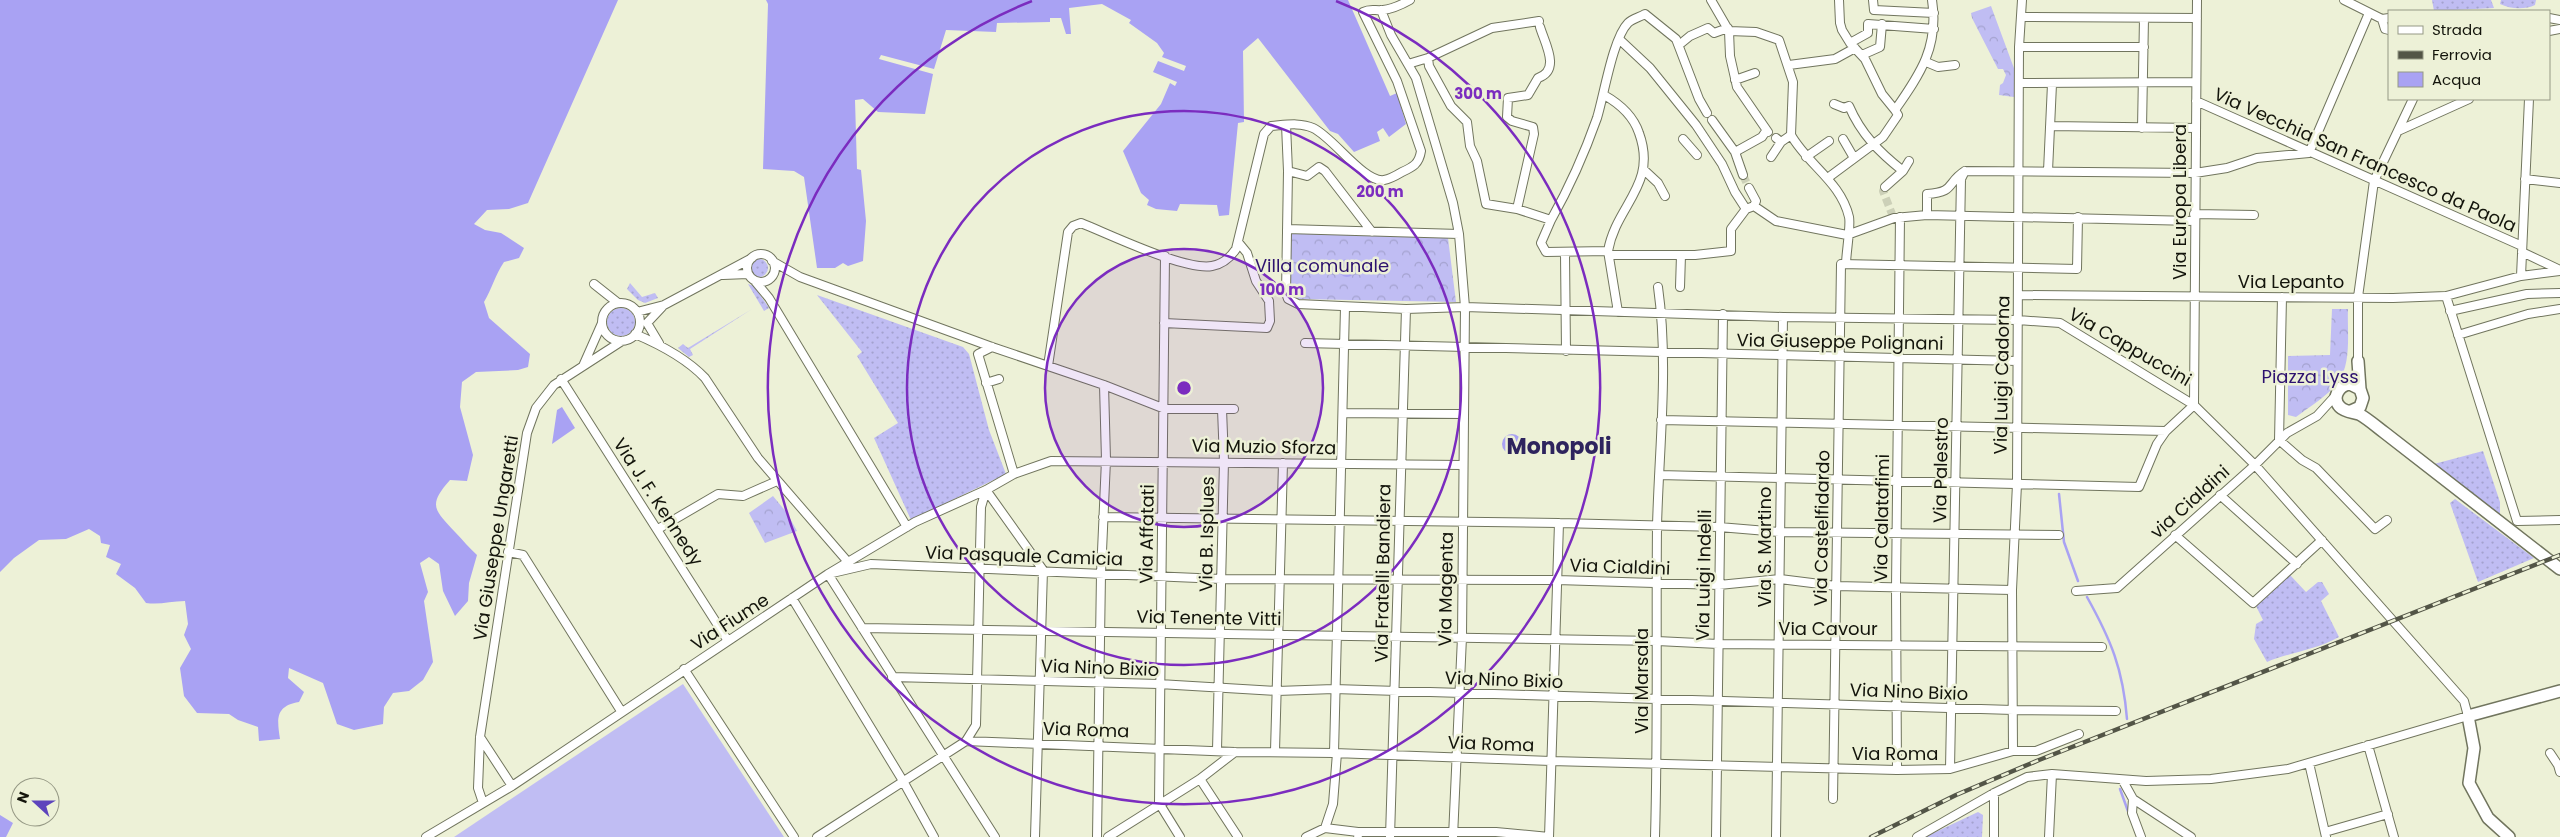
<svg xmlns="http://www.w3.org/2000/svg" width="2560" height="837" font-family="Poppins,sans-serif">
<defs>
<pattern id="grass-dots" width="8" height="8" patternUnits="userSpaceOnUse" patternTransform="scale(1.25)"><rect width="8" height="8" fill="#c0bdf3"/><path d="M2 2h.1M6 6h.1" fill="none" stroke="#a4a2cf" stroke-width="1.8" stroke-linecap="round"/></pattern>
<pattern id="forest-crowns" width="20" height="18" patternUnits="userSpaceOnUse" patternTransform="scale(1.25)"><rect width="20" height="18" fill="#c0bdf3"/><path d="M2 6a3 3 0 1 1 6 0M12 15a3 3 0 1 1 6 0" fill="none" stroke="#a4a2cf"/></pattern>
</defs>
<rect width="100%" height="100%" fill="#edf1d7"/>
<!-- grass -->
<path fill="url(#grass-dots)" d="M2432,0H2491L2494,8L2434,11Z
M2501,0H2536L2535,5C2525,10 2510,9 2500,4Z
M750 268a9 9 0 1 1 18 0a9 9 0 1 1-18 0Z
M630,283L642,297L655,293L658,298L645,303L638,300L627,289Z
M748,284L754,286L769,308L764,311Z
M817,295L963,347L969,354L989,430L1006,474L911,520L874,438L898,423L857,356L862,352Z
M607 322a14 14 0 1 1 28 0a14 14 0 1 1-28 0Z
M752,309L690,349L693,355L689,357L678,348L683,344L688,348Z
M2483,451L2500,502V515L2434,464Z
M2455,499L2534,558L2478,582L2450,503Z
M2290,575L2306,592L2318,582H2322L2329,594L2321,601L2339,637C2316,650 2291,652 2267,662L2254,639L2256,624L2263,620L2256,606Z
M1978,812L1983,815L1982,837H1925Z"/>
<!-- forest -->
<path fill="url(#forest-crowns)" d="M1991,6L2015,71L2014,97L1999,95L2000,85L2003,83L2006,75L2003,69H1998L1972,18L1971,13Z
M1289,232L1448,238L1456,302L1298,299L1290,297L1288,292Z
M2332,309H2348C2347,331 2352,364 2338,382C2328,396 2309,407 2296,417L2288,415V356L2330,355Z
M773,496L787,513L797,531L765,543L749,513Z"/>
<!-- pitch -->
<path fill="#c0bdf3" d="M683,684L784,837H454Z"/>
<!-- water -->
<path fill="#a9a2f3" d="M0,0H618L528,203L509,209L487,210L474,224L485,230L501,233L524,248L519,258L504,262C495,275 492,289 484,302L489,318L530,354L528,367L518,370L476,372L462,382L460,407L473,455L467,481L450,480C427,506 435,510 455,532C463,540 469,548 477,555L469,583L468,601L455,616L443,591L439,564L429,557L420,563L428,592L424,601L433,662L423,680L409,691L393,693L384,707L383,724L354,730L337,724L323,683L289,668L288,678L304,692L299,702C275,706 277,719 280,739L259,741L258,727L238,720L229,714L197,713L184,696L180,668L191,649L184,635L188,624L185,601C171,601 160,605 146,603L135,588L116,574L121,564L106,557L110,545L101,543L100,536L89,529L66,539L39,540L14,558L0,572Z
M766,0H1348L1390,96L1397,93L1406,124L1389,137L1383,128L1377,132L1380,141L1354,152L1338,134L1330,131L1258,38L1243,51L1244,122L1238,123L1229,215L1219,216L1217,205L1180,204L1177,211L1156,209L1147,205L1149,200L1141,193L1123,151L1161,104L1170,83L1175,86L1177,82L1153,72L1158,61L1184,71L1186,66L1162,57L1164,53L1157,43L1129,23L1131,20L1102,4L1069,8L1071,34H1066L1061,18H1050V22L997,23L996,32L946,30L934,69L881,55L879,59L933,74L925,114L878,112L863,99L855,100L857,169L861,170L866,221L863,261L848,266L843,263L835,268H817L804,177L794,171L763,169L768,4Z
M1338 268a9 9 0 1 1 18 0a9 9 0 1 1-18 0Z
M562,407L575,428L552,444L557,410Z
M1502 444a10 10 0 1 1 20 0a10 10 0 1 1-20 0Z
M0,815L13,823L6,837H0Z"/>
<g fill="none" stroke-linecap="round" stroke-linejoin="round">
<!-- stream -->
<path stroke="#a9a2f3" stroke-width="2.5" d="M2059,494L2064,542L2078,581
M2087,597C2111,640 2123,669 2127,719
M2120,789L2129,814"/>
<!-- street-tunnel -->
<path stroke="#ccd0b8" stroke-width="8" stroke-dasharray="8 4" stroke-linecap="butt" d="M1743,175L1749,188
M1885,187L1883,191L1892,214"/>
<defs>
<path id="street" d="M1711,0L1729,31L1730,56L1737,87L1768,132
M1839,0L1840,23L1842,30L1850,43L1865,59L1882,94L1895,110
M1873,0L1874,10L1934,13
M2344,0L2382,19L2389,18
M1381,10L1391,35L1416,78L1453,203L1459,234L1465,307L1462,637L1453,837
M2021,17L2197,18
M2549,18L2560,20
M2382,19L2385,29L2389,30
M1729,31L1756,32L1779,40L1793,82L1791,135
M2549,31L2560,29
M1619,39L1650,68L1696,125L1722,164L1735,192L1746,209
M1850,43L1868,33V24L1934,29
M1679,45L1690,36L1708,28L1714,33L1728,28
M2019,47H2144
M1862,55L1880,47L1882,24
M1428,58L1492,28L1539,21
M1926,62L1938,67L1955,65
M1408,64L1428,58L1429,66L1451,106L1467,122L1470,146L1477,161L1486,204L1517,209L1551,220L1541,243L1546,252L1608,251
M1789,65L1835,59L1855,48
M1735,80L1755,73
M2019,83L2196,82
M1604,95C1620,104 1633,115 1639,133C1658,185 1616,205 1608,251
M2196,101L2522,246
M1834,104L1844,108L1849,106C1861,134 1879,152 1903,171L1885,187
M1712,120L1735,152L1743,175
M1286,125L1288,171L1286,293L1288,299L1298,304L1406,309L1465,307L1783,317L2018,320L2060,323L2194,405L2255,465L2464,701L2468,716L2288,769L2211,779L2146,781L2052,774L2027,777L1994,793L1917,837
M2050,126L2196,128
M2142,128L2144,18
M2398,131L2469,99
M1776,138L1781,142L1791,135C1808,165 1841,182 1849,217C1851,225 1846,254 1846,264
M1683,139L1697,155
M1843,139L1854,158
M1735,152L1762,137L1766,131
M1771,157L1781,142
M1806,157L1829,141
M1644,170L1658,183L1665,196
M1288,171L1307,176L1319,167L1325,171L1372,232
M1903,171L1909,161
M2048,171L2052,84
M1829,177L1883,137L1898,115L1895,110C1921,73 1939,46 1932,0
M2525,179L2560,183
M1749,188L1756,201L1754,206
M1754,206L1776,221L1847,235
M1517,209L1534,134L1533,127L1512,121L1507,117L1508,98L1528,95L1538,78C1561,70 1545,44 1540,27
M2194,214L2254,215
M1927,215V194C1956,192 1946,183 1965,171L2195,173L2227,168L2257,158L2309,153L2369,13
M1551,220C1569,188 1585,152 1597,118C1604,95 1613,38 1628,23C1632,19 1640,17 1645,14L1676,39L1699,99L1707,113
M1287,229L1459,234
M1847,235L1894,218L1927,215L2194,221
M1608,251L1618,312
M2522,252L2560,270
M1565,254L1566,351
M747 268a14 14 0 1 1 28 0a14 14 0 1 1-28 0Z
M1610,255H1695L1731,251V229L1746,209L1754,206
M1165,256L1159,803L1180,837
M772,261L800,277L992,347L1104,385L1165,409H1234
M723,275L748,274
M2521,276L2529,99
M754,280L769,298L907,527
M594,284L618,303
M1680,287L1681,255
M2018,295L2393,298L2446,296L2521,276L2560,271
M2446,296L2517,521L2560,520
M2282,297L2279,440L2302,460L2316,468L2375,529L2387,520
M602 322a19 19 0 1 1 38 0a19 19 0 1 1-38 0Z
M2450,311L2527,294L2560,293
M637,312L664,305L752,258
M1164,323L1267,328L1270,321L1269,301L1256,281L1247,253L1238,242
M635,334C661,345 686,358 705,378L758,458L848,562
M2458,335L2528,314L2560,309
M659,343L647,323L662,307
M1305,343L2017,361
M992,347L978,354L1014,474
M2358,361V297L2374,181L2413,99
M583,366L602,323
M1048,366L1068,232L1073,226L1081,223C1109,234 1185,271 1212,266C1223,264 1230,258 1236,249L1264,134L1271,126C1285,125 1300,122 1313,128C1333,137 1364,183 1384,180C1390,179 1397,175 1402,172C1413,167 1419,164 1421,151L1397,81L1363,12C1371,8 1375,11 1383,10C1393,9 1401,5 1410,0
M561,379L728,641
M986,383L999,379
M2194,405L2197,0
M1343,413L1464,414
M1661,420L2166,431
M1659,475L2139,487L2157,444L2166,431L2194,405
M986,490L1043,570L1035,837
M2220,495L2297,564
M1103,517L1559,523L1719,527L1779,532L2059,535
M658,529L718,494L743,496L777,481
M2175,535L2253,603L2322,540
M508,552L523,555L621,711
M2076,591L2117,588L2255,465L2287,433L2317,416L2337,394
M792,598L903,781L934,837
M862,628L1657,641L1718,644L2102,647
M684,669L794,837
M892,677L1159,684L1277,691L1334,689L2013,710L2116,711
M480,737L512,786
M966,741L1235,752L1334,753L1551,761L1897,770L1950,769L2013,751H2036L2079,734
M2368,745L2394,837
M1217,750L1224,461L1222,409
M1275,751L1283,463
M2013,751L2012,590L2017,484L2019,47L2022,0
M1334,753L1345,307
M2550,753L2558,765L2560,772
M2309,763L2326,837
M1950,769L1961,179L1965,171
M1897,770L1896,588L1900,217
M1200,779L1238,837
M2123,781L2133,799L2191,837
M1833,799L1841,264L2077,269L2078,217
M2133,799L2132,813L2141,837
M483,803L478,788L480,737L527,433L536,408L554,385L622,341
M1325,828L1333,804L1337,753
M1358,832H1496L1549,837
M2325,832L2388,814
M426,837L512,786L828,574L915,522L986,490L1014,474L1051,461L1463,465
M817,837L966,741L976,725L981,507L986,490
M995,837L828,574L871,564L1221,579L1557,580L1719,585L1780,579L1836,586L2012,590
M1097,837L1101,574L1106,460L1104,385
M1108,837L1200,779L1235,752
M1306,837L1325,828L1358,832V835
M1390,837L1406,309
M1549,837L1559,523
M1655,837C1658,733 1656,630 1657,526C1659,447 1669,365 1658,287
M1716,837L1723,314
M1776,837L1783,317
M1994,837V793
M2049,837L2052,774"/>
<path id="secondary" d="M2358,361L2360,389
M2351,411L2360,407L2363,398L2360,389L2350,384C2339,385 2331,398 2340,407C2345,412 2353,412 2359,414C2368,419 2377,427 2385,433L2560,569
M2509,837L2488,818L2469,783L2474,748L2468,716L2560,691"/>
</defs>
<!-- street casing -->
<use href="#street" stroke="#71755e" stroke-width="10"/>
<!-- secondary casing -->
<use href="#secondary" stroke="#71755e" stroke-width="14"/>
<!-- street -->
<use href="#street" stroke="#fff" stroke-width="8"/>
<!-- secondary -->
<use href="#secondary" stroke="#fff" stroke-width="11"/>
<defs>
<path id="rail" d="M1871,837L1956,795L2039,760L2560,555"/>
</defs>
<!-- rail casing -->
<use href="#rail" stroke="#535547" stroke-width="4.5"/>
<!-- rail -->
<use href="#rail" stroke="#edf1d7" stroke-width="2.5" stroke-dasharray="8" stroke-linecap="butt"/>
</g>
<!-- distance rings -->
<circle cx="1184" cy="388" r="139" fill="#7b2cbf" fill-opacity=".12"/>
<g fill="none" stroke="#7b2cbf" stroke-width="2.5">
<circle cx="1184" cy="388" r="139"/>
<circle cx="1184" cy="388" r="277"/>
<path d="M1336 1A416 416 0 1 1 1032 1"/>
</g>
<g text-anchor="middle" stroke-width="5" stroke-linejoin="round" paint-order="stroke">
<!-- street labels -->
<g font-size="18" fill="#13140b" stroke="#edf1d7">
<text transform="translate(2365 160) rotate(24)" y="6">Via Vecchia San Francesco da Paola</text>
<text transform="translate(2180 202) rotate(-90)" y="6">Via Europa Libera</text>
<text x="2291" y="288">Via Lepanto</text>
<text transform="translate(1840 342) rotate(1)" y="6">Via Giuseppe Polignani</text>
<text transform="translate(2130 347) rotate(30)" y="6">Via Cappuccini</text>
<text transform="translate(2002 375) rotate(-89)" y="6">Via Luigi Cadorna</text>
<text transform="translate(1264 447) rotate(1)" y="6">Via Muzio Sforza</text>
<text transform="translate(1941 470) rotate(-89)" y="6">Via Palestro</text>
<text transform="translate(658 502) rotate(57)" y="6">Via J. F. Kennedy</text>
<text transform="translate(2190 502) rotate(-42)" y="6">via Cialdini</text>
<text transform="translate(1882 518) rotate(-89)" y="6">Via Calatafimi</text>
<text transform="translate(1822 528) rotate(-89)" y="6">Via Castelfidardo</text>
<text transform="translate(1147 534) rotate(-89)" y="6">Via Affatati</text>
<text transform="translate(1207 534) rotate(-89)" y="6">Via B. Isplues</text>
<text transform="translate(496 538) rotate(-81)" y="6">Via Giuseppe Ungaretti</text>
<text transform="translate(1765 547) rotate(-90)" y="6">Via S. Martino</text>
<text transform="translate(1024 556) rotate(2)" y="6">Via Pasquale Camicia</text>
<text transform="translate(1620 567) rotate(2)" y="6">Via Cialdini</text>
<text transform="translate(1383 573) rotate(-89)" y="6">Via Fratelli Bandiera</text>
<text transform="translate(1704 575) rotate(-89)" y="6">Via Luigi Indelli</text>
<text transform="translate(1446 589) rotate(-89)" y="6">Via Magenta</text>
<text transform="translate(1209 618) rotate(1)" y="6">Via Tenente Vitti</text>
<text transform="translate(730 622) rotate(-33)" y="6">Via Fiume</text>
<text x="1828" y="635">Via Cavour</text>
<text transform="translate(1100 668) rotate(2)" y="6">Via Nino Bixio</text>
<text transform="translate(1504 680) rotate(2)" y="6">Via Nino Bixio</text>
<text transform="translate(1642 681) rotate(-90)" y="6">Via Marsala</text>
<text transform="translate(1909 692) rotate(2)" y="6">Via Nino Bixio</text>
<text transform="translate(1086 730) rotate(2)" y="6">Via Roma</text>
<text transform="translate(1491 744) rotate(2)" y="6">Via Roma</text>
<text x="1895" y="760">Via Roma</text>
</g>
<!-- park labels -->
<g font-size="18" fill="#2d126f" stroke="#edf1d7">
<text x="1322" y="272">Villa comunale</text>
<text x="2310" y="383">Piazza Lyss</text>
</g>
<!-- district labels -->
<g font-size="22" font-weight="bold" fill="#2e245e" stroke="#edf1d7">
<text x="1559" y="454">Monopoli</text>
</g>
</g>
<circle cx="1184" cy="388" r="8" fill="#7b2cbf" stroke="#edf1d7" stroke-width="2.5"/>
<g font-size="15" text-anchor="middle" font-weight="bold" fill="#7b2cbf" stroke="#edf1d7" stroke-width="5" stroke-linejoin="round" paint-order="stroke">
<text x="1478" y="99">300 m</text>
<text x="1380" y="197">200 m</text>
<text x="1282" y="295">100 m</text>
</g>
<!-- legend -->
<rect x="2388" y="10" width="162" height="90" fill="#edf1d7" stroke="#969985"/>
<rect x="2398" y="26" width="25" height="8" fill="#ffffff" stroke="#969985"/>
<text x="2432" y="35" font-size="15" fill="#13140b">Strada</text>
<rect x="2398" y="51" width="25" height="8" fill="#535547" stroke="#969985"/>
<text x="2432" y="60" font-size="15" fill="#13140b">Ferrovia</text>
<rect x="2398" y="72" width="25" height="15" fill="#a9a2f3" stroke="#969985"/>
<text x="2432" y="85" font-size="15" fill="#13140b">Acqua</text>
<!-- north arrow -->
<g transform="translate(35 802) rotate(291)"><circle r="24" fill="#edf1d7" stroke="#969985"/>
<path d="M0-4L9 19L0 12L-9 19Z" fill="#5d44bc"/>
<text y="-8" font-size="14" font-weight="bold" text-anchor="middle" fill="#13140b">N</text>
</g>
</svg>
